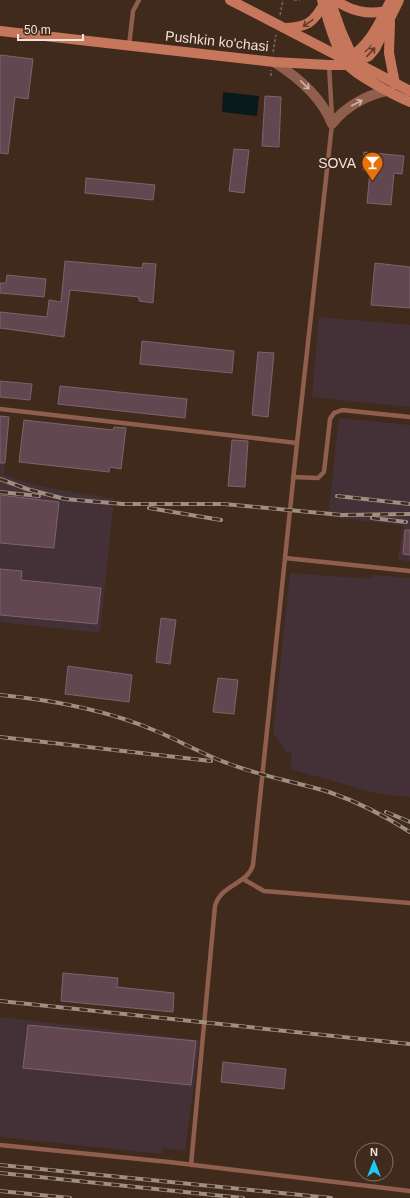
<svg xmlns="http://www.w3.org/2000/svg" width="410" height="1198" font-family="Helvetica,sans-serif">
<rect width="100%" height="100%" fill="#402a1c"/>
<!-- industrial -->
<path fill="#443138" d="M319,317L410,325V407L312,397Z
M0,416L9,417L4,475L43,487L114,499L100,633L0,622Z
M339,418L410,425V561L398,560L403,525L328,517Z
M290,573L372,579L373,575L410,578V797L379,794L290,769L292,753L286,752L273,733Z
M0,1017L200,1040L185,1150L163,1148L162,1154L0,1137Z"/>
<!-- water -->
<path fill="#091819" d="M223,92L259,96L257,116L223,112L222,111Z"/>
<!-- building -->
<path fill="#634750" stroke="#7f626b" d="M0,55L33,59L28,99L15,97L8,154L0,153Z
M265,96L281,97L279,147L262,146Z
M234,149L249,150L244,193L229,191Z
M364,152L404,156L402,174L394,173L391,205L367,203L370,171L363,170Z
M86,178L155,185L153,200L85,193Z
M65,261L142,268L143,263L156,264L153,303L139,301V297L70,290L64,337L0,328V312L47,317L49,300L61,302Z
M375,263L410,267V308L371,305Z
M7,275L46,279L44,297L0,293V283H6Z
M142,341L234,351L232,373L140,364Z
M258,352L274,353L268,417L252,415Z
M0,381L32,384L30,400L0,397Z
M60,386L187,399L185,418L58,404Z
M0,416L9,417L5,463H0Z
M24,420L113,430L114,427L126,428L121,469L110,467L109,472L19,462Z
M232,440L248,441L245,487L228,486Z
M0,495L59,502L54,548L0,543Z
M405,530H410V555L403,554Z
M0,569L22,571L21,580L101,588L97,624L0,615Z
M161,618L176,620L170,664L156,662Z
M68,666L132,675L129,702L65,694Z
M218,678L238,680L234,714L213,712Z
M63,973L118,978L117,987L174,993L173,1012L61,1001Z
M28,1025L196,1041L191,1085L23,1068Z
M223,1062L286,1069L284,1089L221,1082Z"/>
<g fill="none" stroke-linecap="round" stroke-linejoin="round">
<!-- path -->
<path stroke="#7c685c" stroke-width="1.5" stroke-dasharray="3 2" stroke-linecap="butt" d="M294,0H300
M280,15L283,0
M273,52L276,35
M271,76V70"/>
<!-- service -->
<path stroke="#905e4d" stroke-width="4.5" d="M129,46L133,11L139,0
M329,65L332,117
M0,409L297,443
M293,477L318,478L324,472L330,419L334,413L342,410L410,417
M285,558L410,571
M243,879L264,891L410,903
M0,1145L169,1162L410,1191
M191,1165L215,906C221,884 247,885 253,865L297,443L332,124"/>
<!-- tertiary -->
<path stroke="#905e4d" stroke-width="10" d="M274,62C298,77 321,96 332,124
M332,124C345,107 366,95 387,91"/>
<!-- secondary -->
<path stroke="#c6765b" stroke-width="10" d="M230,0L344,59
M322,0C328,19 335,48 347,64C355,75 396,96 410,102
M330,0L341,31L355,62L410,91
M336,0C349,11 369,15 385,11
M390,22L389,53L395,84
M286,28C307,27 313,23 324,4
M0,31L274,62L329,65H347L369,56L375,49L399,0
M346,59C370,47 379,23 391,0"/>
<defs>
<path id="rail" d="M0,479L27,489L65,499L123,504H224L342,515L410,514
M0,492L39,496
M337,496L410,504
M149,508L221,520
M372,518L406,522
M0,695C53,700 107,710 156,731C180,741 202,754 227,763C260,776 296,782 329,792C358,802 385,816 410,832
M0,737L211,761
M386,812L410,822
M0,1001L410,1044
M0,1165L331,1198
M0,1173L243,1198
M0,1191L70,1198"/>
</defs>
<!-- rail casing -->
<use href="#rail" stroke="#a08e83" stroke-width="4"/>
<!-- rail -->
<use href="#rail" stroke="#402a1c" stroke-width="2.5" stroke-dasharray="8" stroke-linecap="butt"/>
</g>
<!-- one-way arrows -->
<defs><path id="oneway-shaft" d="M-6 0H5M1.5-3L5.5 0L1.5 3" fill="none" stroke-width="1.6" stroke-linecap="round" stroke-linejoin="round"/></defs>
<g stroke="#623d2c">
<use href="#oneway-shaft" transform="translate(308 23) rotate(145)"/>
<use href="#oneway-shaft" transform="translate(371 52) rotate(-47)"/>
</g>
<g stroke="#d0b4a9">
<use href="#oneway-shaft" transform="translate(305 85) rotate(44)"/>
<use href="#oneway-shaft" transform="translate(357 103) rotate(-27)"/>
</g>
<!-- icons -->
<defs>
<symbol id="bar-pin" viewBox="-11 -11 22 30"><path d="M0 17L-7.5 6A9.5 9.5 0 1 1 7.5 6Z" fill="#e8710a" stroke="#402a1c"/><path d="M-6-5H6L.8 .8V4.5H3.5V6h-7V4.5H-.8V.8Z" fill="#fff"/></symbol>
</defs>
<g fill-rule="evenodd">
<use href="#bar-pin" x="360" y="150" width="25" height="34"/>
</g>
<g text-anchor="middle" stroke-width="3" stroke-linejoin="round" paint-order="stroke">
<!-- street labels -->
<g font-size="14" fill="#f2e3db" stroke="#402a1c">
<text transform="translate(217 41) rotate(6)" y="5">Pushkin ko'chasi</text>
</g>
<!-- poi labels -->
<g font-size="14" fill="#f2e3db" stroke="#402a1c" text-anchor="end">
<text x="356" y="168">SOVA</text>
</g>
</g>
<!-- north arrow -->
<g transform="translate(374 1162)"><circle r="19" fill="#402a1c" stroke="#877468"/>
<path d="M0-3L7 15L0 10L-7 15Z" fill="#1bc9fc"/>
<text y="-6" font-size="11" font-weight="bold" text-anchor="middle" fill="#f2e3db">N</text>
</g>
<!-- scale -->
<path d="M18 34v6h65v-6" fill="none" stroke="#f2e3db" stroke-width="2"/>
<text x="24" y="34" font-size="12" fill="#f2e3db" stroke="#402a1c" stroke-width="3" paint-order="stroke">50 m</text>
</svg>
